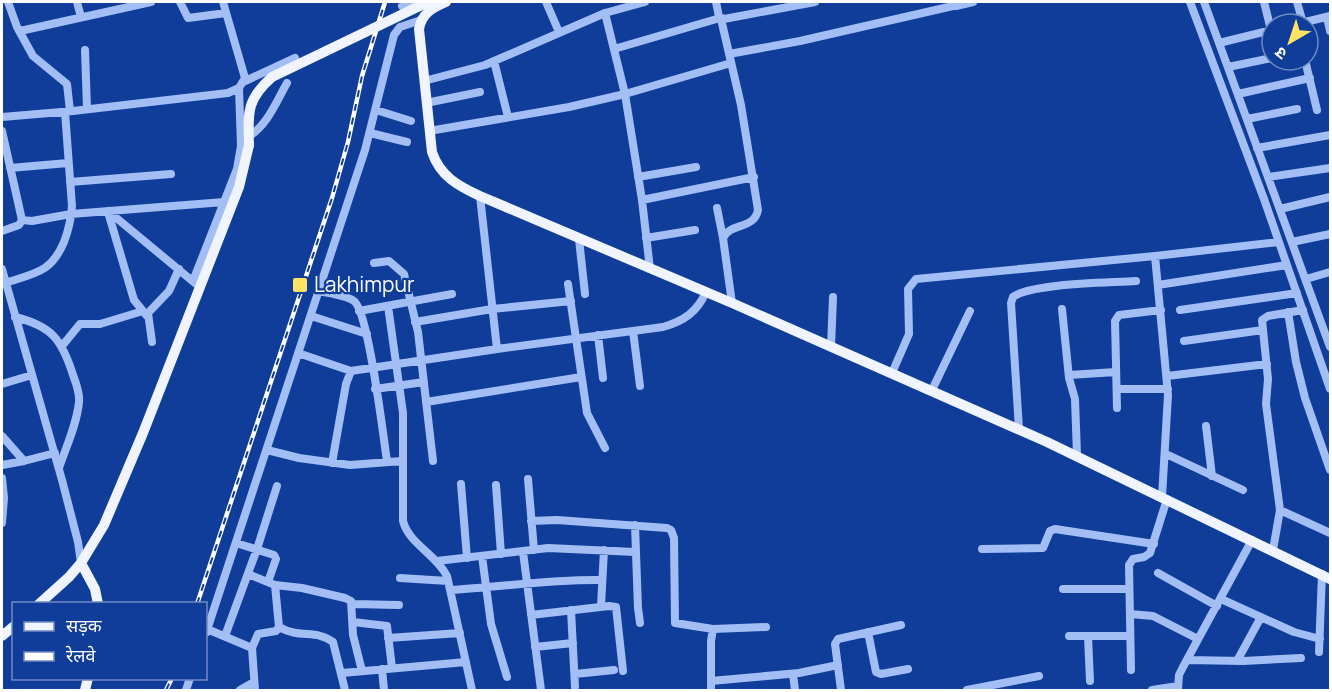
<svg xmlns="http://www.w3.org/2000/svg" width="1332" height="692" font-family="Manrope,'Noto Sans Devanagari',sans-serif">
<rect width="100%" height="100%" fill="#103d99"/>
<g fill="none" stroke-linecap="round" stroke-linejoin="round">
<!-- minor -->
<path stroke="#a2bef4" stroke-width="8" d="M8,2L17,27L33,56L67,84L70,111
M77,2L81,17
M180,2L188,18L226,13
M546,2L559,32
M716,2L719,17L724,19L815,2
M1190,2L1264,199L1330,389
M1204,2L1330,347
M1264,2L1271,30
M1297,2L1303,23
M951,4L956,6L973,2
M402,6L410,2
M605,13L625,94L642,200L650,269
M1327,17L1330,31
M721,19L741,105L758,210C754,230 731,222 723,238L732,303
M1297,24L1330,16
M20,31L151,2
M1219,43L1272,30
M614,49L720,18
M85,50L87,109
M729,54L800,41L953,6
M1305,60L1317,110
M494,61L508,117
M1228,67L1272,58
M424,81L485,65L605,13L645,2
M243,82L295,58
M1238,94L1310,78
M426,103L480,92
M376,110L411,121
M2,117L73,111L228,93L239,88L245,78L223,2
M1247,119L1297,109
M2,131L22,220L19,225L2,231
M429,131L569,107L625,94L731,63
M370,133L407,142
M246,138C267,127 276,102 287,83
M1257,148L1330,135
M10,168L68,163
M638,177L696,167
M1268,177L1330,168
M70,182L171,174
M480,196L497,349
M642,200L754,177
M717,208L723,238
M1280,209L1330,197
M108,211L196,284
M108,212L134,300L147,316
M22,220L32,221L71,214L224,202
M646,238L695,230
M579,239L585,294
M1292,242L1330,234
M1155,256L1168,395L1162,497
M374,263L389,261L404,274L418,332L433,461
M2,269L62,480L78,542L81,563
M1306,279L1330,272
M193,281L237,169L241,146L239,88
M5,283C35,273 51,273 64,242C69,229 71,220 72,206L65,112
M568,284L587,413L605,448
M1158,285L1287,265
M319,291C327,293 350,296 355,302C369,316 383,435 387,461
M388,306L403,413V521C409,544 436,554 447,576L472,690
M1062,309L1069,378L1075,399L1077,455
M1180,310L1297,293
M359,311L452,294
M1288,312L1296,362L1305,398L1330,470
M311,316L367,334
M15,317C52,326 62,340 73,375C76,383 80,393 79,402C77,424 66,447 59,468
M415,322L492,309L571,301
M633,331L640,386
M598,335L603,378
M1184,341L1263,330
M152,342L148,313L169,291L179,269
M62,346L80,324H100L143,311
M831,347L833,297
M298,353L351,371
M892,373L909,334L908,289L916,279L1155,256L1279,242
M1069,375L1116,372
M1167,376L1267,364
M2,384L32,375
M375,389L424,382
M1117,389H1168
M932,390L970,311
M426,402L581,377
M1117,408L1115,321L1119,315L1161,310
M1206,426L1212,476
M1019,429L1011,303L1013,297C1031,283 1110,283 1136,281
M2,436L24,461L55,453
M267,450L299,458L350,465L402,461
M1166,454L1243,490
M332,463L346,384L351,371L497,349L663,327C684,321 697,312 706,292
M2,465L24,461
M2,478L4,498L2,523
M528,479L534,550
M461,484L467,558
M496,485L501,554
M1280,510L1330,533
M531,521L557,520L667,528L671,530L674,538L675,623L713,629
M635,525L638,608L640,623
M236,543L274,555L276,559L268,582
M982,549L1043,548L1050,531L1055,529L1154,544
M1273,550L1280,510L1266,404L1268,379L1262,320L1268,316L1303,310
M523,552L541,690
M482,556L491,624L507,677
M437,561L548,548L635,552
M1158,573L1217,606
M248,574L275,585L302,588L345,598L351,601L353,635L362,671
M400,578L448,581
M1063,589H1129
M451,590C501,587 551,579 602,580
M1221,599L1294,632L1320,639
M352,604L399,605
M601,606L604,550
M571,610L575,687
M1130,614L1153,616L1198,639
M531,615L609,606L616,607L623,671
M353,622L387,626L392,668
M279,627C300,639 316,629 333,642L345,690
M207,629L252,648L255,690
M868,632L876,672L881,674L908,669
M206,633L365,150L394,35L400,27L421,20
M225,636L257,549L277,486
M1069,636H1130
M1088,636L1090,681
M388,638L460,633
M535,647L573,643
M252,648L258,634L276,631L279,627L275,585
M1319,652L1322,574
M1187,660L1243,661L1301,658
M1237,661L1261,617
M382,669L384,690
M1131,670L1129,565L1133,559L1144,557L1150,553L1167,499
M342,673L466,662
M575,674L614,670
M793,674L795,690
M711,681L799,673L838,665
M186,690L190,678
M240,690L254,682
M711,690V641L713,629L766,627
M841,690L835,644L838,639L901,625
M967,690L1039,676
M1152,690L1178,686
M1178,690L1179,675L1183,667L1252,540"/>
<!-- major -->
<path stroke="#eff4ff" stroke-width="10" d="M446,2C432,8 422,13 419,29L432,152C440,176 458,186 480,196L732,303L1047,442L1330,579
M81,563L95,589L98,604
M39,604L69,577L81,563L104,525L143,433L239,187L249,145
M2,636L14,626
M85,690L88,678"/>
<defs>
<path id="rail" d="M197,604L332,198L348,142L362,76L385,2
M166,690L172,678"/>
</defs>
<!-- rail casing -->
<use href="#rail" stroke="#fff" stroke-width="4.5"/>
<!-- rail -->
<use href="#rail" stroke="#103d99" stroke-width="2" stroke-dasharray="7" stroke-linecap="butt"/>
<!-- major-bridge -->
<path stroke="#eff4ff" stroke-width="10" d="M249,145C248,113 246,100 272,77L428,2"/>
</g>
<!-- markers -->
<rect fill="#ffe365" stroke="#103d99" stroke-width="2" x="292" y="277" width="16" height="16" rx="3"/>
<g text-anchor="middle" stroke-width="4.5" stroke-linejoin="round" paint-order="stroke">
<!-- poi labels -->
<g font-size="21" fill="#fff" stroke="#103d99" text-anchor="start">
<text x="314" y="292">Lakhimpur</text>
</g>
</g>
<!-- border -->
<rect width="1332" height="692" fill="none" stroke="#ffffff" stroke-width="6"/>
<!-- legend -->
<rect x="12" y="602" width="195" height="78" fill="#103d99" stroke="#708bc2" stroke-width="1.5"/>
<rect x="24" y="622" width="30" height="9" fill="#eff4ff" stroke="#708bc2" stroke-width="1.5"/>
<text x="66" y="632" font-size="18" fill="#ffffff">सड़क</text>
<rect x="24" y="652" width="30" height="9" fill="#ffffff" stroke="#708bc2" stroke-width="1.5"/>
<text x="66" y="662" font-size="18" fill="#ffffff">रेलवे</text>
<!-- north arrow -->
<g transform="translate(1290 42) rotate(219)"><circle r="28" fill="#103d99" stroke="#708bc2" stroke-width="1.5"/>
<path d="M0-4.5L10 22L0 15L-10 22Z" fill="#ffe365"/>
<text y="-9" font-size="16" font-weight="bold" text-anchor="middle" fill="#ffffff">उ</text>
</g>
</svg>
